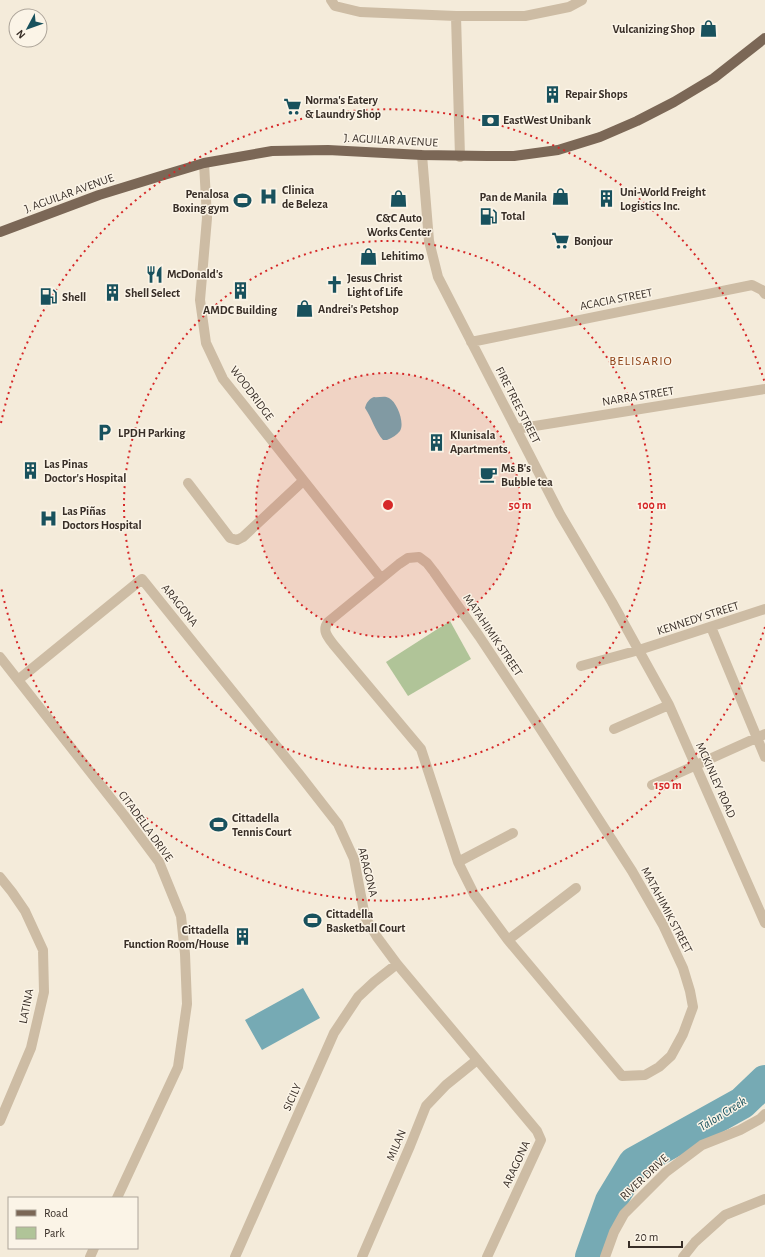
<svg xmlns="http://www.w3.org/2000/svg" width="765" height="1257" font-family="'Alegreya Sans',sans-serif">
<rect width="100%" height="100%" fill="#f4ebda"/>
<!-- green -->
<path fill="#b0c498" d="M450,621L471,659L408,696L386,662Z"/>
<!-- water -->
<path fill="#76aab4" d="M374,397C379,398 384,395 389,398C397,402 405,423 400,431C397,435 392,438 387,440H383C375,431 372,418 365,408C366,403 369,399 374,397Z
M303,988L320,1018L262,1050L245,1020Z"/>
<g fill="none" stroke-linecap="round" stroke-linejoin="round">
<!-- river -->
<path stroke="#76aab4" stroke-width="32" d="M591,1257L611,1201L634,1163L742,1103L765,1081"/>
<!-- minor -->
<path stroke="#cdbca4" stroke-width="10" d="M331,0L335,6L360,12L456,16H525L569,7L582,0
M456,16L460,157
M422,155L429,241L438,277L560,514L612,602L669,705L765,923
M204,163L207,218L200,300L206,343L223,379L381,578
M471,342L752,285L762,290L765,294
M516,429L765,389
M188,483L230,538L237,540L243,537L303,481
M419,557L427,563L434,572L479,636L536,722L632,871L663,925L683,968L690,991L693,1007L683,1034L671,1056L659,1067L645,1075L622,1076L508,940L474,894L458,862L421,749L333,644C327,636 322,630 328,622L399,564L408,558Z
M711,627L765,757
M0,657L124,815L159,862L181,916L185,954L187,1004L178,1067L117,1198
M581,666L639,650L765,609
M18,680L142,579L299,774L338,824L354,859L365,917L377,937L397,964L537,1131L541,1140L487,1257
M614,729L669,705
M652,785L765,734
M458,862L513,833
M0,877L12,892L25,911L43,950L44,992L31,1048L0,1121
M508,940L576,888
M90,1257L94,1248
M235,1257L334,1033L358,997L374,982L397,964
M362,1257L410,1146L426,1106L446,1085L477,1060
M605,1257L614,1232L624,1214L666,1172L702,1145L740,1130L760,1119L765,1114
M683,1257L695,1242L725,1215L765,1199"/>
<!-- major -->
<path stroke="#7b6756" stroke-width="10" d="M0,232L99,195L164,175L204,163L272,151L328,150L422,155L487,156H514L558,150L600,137L637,121L674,102L714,78L765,38"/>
</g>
<!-- distance rings -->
<circle cx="388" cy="505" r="132" fill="#d62828" fill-opacity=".12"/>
<g fill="none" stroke="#d62828" stroke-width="2" stroke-dasharray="2 4">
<circle cx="388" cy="505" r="132"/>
<circle cx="388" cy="505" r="264"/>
<path d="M765 627A396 396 0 0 1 1 587M1 423A396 396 0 0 1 765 383"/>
</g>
<!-- icons -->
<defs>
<symbol id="shop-bare" viewBox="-9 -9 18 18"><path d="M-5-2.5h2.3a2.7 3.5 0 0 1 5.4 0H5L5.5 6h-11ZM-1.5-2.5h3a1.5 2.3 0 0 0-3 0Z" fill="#18515d" stroke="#fbf4e7" stroke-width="2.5" paint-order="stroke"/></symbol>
<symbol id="building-bare" viewBox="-9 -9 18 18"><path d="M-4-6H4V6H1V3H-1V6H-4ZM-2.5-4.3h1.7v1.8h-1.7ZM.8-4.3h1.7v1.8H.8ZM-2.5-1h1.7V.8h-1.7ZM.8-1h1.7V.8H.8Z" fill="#18515d" stroke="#fbf4e7" stroke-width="2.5" paint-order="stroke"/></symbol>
<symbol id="supermarket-bare" viewBox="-9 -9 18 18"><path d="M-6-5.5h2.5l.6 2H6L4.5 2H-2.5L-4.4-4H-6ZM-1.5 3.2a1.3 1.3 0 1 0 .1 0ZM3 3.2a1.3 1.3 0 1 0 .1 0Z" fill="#18515d" stroke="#fbf4e7" stroke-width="2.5" paint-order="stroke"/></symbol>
<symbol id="bank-bare" viewBox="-9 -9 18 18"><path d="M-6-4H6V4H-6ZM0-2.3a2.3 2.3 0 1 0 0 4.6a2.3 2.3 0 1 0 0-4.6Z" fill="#18515d" stroke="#fbf4e7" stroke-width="2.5" paint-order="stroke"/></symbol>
<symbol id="hospital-bare" viewBox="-9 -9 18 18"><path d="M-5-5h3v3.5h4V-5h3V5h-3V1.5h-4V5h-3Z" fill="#18515d" stroke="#fbf4e7" stroke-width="2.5" paint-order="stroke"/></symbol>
<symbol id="stadium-bare" viewBox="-9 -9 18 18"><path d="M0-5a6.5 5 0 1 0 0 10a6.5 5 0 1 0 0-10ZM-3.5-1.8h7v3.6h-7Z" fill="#18515d" stroke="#fbf4e7" stroke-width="2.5" paint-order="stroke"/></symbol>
<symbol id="fuel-bare" viewBox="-9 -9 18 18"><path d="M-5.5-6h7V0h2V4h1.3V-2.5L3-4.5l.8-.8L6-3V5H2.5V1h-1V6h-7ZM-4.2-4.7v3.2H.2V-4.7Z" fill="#18515d" stroke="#fbf4e7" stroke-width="2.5" paint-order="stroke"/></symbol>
<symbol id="restaurant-bare" viewBox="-9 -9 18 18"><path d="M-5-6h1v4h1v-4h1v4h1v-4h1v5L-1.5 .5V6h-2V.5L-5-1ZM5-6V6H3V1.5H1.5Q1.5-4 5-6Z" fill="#18515d" stroke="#fbf4e7" stroke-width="2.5" paint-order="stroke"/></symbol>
<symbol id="church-bare" viewBox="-9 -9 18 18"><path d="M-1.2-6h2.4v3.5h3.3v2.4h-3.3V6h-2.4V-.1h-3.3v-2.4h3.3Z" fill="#18515d" stroke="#fbf4e7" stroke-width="2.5" paint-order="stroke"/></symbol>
<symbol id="parking-bare" viewBox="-9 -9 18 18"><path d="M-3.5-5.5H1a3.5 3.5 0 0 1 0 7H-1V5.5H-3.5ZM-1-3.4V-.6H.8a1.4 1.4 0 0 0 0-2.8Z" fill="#18515d" stroke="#fbf4e7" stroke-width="2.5" paint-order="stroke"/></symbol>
<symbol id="cafe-bare" viewBox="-9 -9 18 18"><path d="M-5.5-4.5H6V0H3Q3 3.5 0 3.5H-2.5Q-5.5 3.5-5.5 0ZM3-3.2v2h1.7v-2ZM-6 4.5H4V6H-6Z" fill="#18515d" stroke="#fbf4e7" stroke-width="2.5" paint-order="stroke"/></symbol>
</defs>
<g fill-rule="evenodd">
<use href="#shop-bare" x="696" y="16" width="25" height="25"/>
<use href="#building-bare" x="540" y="82" width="25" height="25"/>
<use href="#supermarket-bare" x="280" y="94" width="25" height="25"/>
<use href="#bank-bare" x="478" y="108" width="25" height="25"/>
<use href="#hospital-bare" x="256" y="184" width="25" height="25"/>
<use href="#shop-bare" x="548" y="184" width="25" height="25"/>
<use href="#shop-bare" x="386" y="186" width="25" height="25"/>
<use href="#building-bare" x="594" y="186" width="25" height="25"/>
<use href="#stadium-bare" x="230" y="188" width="25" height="25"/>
<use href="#fuel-bare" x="476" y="204" width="25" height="25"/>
<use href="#supermarket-bare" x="548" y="228" width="25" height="25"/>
<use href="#shop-bare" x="356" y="244" width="25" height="25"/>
<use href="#restaurant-bare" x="142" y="262" width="25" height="25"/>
<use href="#church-bare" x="322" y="272" width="25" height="25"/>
<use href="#building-bare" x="228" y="278" width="25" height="25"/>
<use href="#building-bare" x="100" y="280" width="25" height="25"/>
<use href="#fuel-bare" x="36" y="284" width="25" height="25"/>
<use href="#shop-bare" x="292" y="296" width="25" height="25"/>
<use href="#parking-bare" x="92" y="420" width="25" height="25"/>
<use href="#building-bare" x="424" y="430" width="25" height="25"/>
<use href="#building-bare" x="18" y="458" width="25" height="25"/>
<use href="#cafe-bare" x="476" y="462" width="25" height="25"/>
<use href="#hospital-bare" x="36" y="506" width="25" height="25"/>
<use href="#stadium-bare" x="206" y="812" width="25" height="25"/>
<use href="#stadium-bare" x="300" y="908" width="25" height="25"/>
<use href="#building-bare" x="230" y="924" width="25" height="25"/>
</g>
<g text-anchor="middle" stroke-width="3" stroke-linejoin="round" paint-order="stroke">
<!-- poi labels -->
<g font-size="12" font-weight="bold" fill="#382e27" stroke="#fbf4e7" text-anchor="start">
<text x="695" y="33" text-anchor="end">Vulcanizing Shop</text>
<text x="565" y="98">Repair Shops</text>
<text x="305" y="104">Norma's Eatery<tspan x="305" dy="14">&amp; Laundry Shop</tspan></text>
<text x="503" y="124">EastWest Unibank</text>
<text x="282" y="194">Clinica<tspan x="282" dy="14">de Beleza</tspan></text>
<text x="620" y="196">Uni-World Freight<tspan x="620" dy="14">Logistics Inc.</tspan></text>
<text x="229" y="198" text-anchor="end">Penalosa<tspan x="229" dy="14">Boxing gym</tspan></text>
<text x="547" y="201" text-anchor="end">Pan de Manila</text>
<text x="501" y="220">Total</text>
<text x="399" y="222" text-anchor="middle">C&amp;C Auto<tspan x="399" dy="14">Works Center</tspan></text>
<text x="574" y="245">Bonjour</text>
<text x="381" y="260">Lehitimo</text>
<text x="167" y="278">McDonald's</text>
<text x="347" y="282">Jesus Christ<tspan x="347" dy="14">Light of Life</tspan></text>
<text x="125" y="297">Shell Select</text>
<text x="62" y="301">Shell</text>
<text x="318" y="313">Andrei's Petshop</text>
<text x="240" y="314" text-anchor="middle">AMDC Building</text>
<text x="118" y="437">LPDH Parking</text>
<text x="450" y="439">KIunisala<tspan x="450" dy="14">Apartments</tspan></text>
<text x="44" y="468">Las Pinas<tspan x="44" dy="14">Doctor's Hospital</tspan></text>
<text x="501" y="472">Ms B's<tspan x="501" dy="14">Bubble tea</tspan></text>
<text x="62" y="515">Las Piñas<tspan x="62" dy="14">Doctors Hospital</tspan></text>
<text x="232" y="822">Cittadella<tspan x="232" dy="14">Tennis Court</tspan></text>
<text x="326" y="918">Cittadella<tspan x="326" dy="14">Basketball Court</tspan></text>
<text x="229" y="934" text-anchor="end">Cittadella<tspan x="229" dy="14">Function Room/House</tspan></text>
</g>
<!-- street labels -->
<g font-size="12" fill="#382e27" stroke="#fbf4e7">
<text transform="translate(391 140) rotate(3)" y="4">J. AGUILAR AVENUE</text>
<text transform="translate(69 193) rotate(-20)" y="4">J. AGUILAR AVENUE</text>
<text transform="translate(616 299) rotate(-11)" y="4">ACACIA STREET</text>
<text transform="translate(252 393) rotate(53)" y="4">WOODRIDGE</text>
<text transform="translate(638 396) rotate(-9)" y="4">NARRA STREET</text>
<text transform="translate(518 405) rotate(63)" y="4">FIRE TREE STREET</text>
<text transform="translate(180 605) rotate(51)" y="4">ARAGONA</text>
<text transform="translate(698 618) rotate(-18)" y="4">KENNEDY STREET</text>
<text transform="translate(493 635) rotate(56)" y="4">MATAHIMIK STREET</text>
<text transform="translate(716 780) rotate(66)" y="4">MCKINLEY ROAD</text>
<text transform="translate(146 826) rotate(54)" y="4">CITADELLA DRIVE</text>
<text transform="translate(368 872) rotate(76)" y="4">ARAGONA</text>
<text transform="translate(667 910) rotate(62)" y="4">MATAHIMIK STREET</text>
<text transform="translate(26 1006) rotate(-79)" y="4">LATINA</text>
<text transform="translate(292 1097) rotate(-66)" y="4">SICILY</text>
<text transform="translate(396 1145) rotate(-67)" y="4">MILAN</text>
<text transform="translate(516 1164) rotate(-65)" y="4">ARAGONA</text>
<text transform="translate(644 1177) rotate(-43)" y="4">RIVER DRIVE</text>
</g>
<!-- neighbourhood labels -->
<g font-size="13" letter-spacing="1" fill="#8e4218" stroke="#fbf4e7">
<text x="641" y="365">BELISARIO</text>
</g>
<!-- water labels -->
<g font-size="13" font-style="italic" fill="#18515d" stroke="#fbf4e7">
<text transform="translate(722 1113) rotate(-32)" y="5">Talon Creek</text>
</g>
</g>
<circle cx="388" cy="505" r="6" fill="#d62828" stroke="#fbf4e7" stroke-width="2"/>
<g font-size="12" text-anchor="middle" font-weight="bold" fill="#d62828" stroke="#fbf4e7" stroke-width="3" stroke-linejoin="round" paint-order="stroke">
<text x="520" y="509">50 m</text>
<text x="652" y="509">100 m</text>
<text x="668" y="789">150 m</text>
</g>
<!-- legend -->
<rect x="8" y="1197" width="130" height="52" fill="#fbf4e7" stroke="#ada59a"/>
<rect x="16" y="1210" width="20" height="6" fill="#7b6756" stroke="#ada59a"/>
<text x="44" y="1217" font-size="12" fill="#382e27">Road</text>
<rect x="16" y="1227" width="20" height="12" fill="#b0c498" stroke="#ada59a"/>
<text x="44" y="1237" font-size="12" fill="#382e27">Park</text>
<!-- north arrow -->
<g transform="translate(28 28) rotate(229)"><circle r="19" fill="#fbf4e7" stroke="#ada59a"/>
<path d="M0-3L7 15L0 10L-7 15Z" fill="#18515d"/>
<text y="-6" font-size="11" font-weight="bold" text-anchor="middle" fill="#382e27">N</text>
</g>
<!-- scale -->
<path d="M629 1241v6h53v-6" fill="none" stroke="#382e27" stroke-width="2"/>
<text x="635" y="1241" font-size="12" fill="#382e27" stroke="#fbf4e7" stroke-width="3" paint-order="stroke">20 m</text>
</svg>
